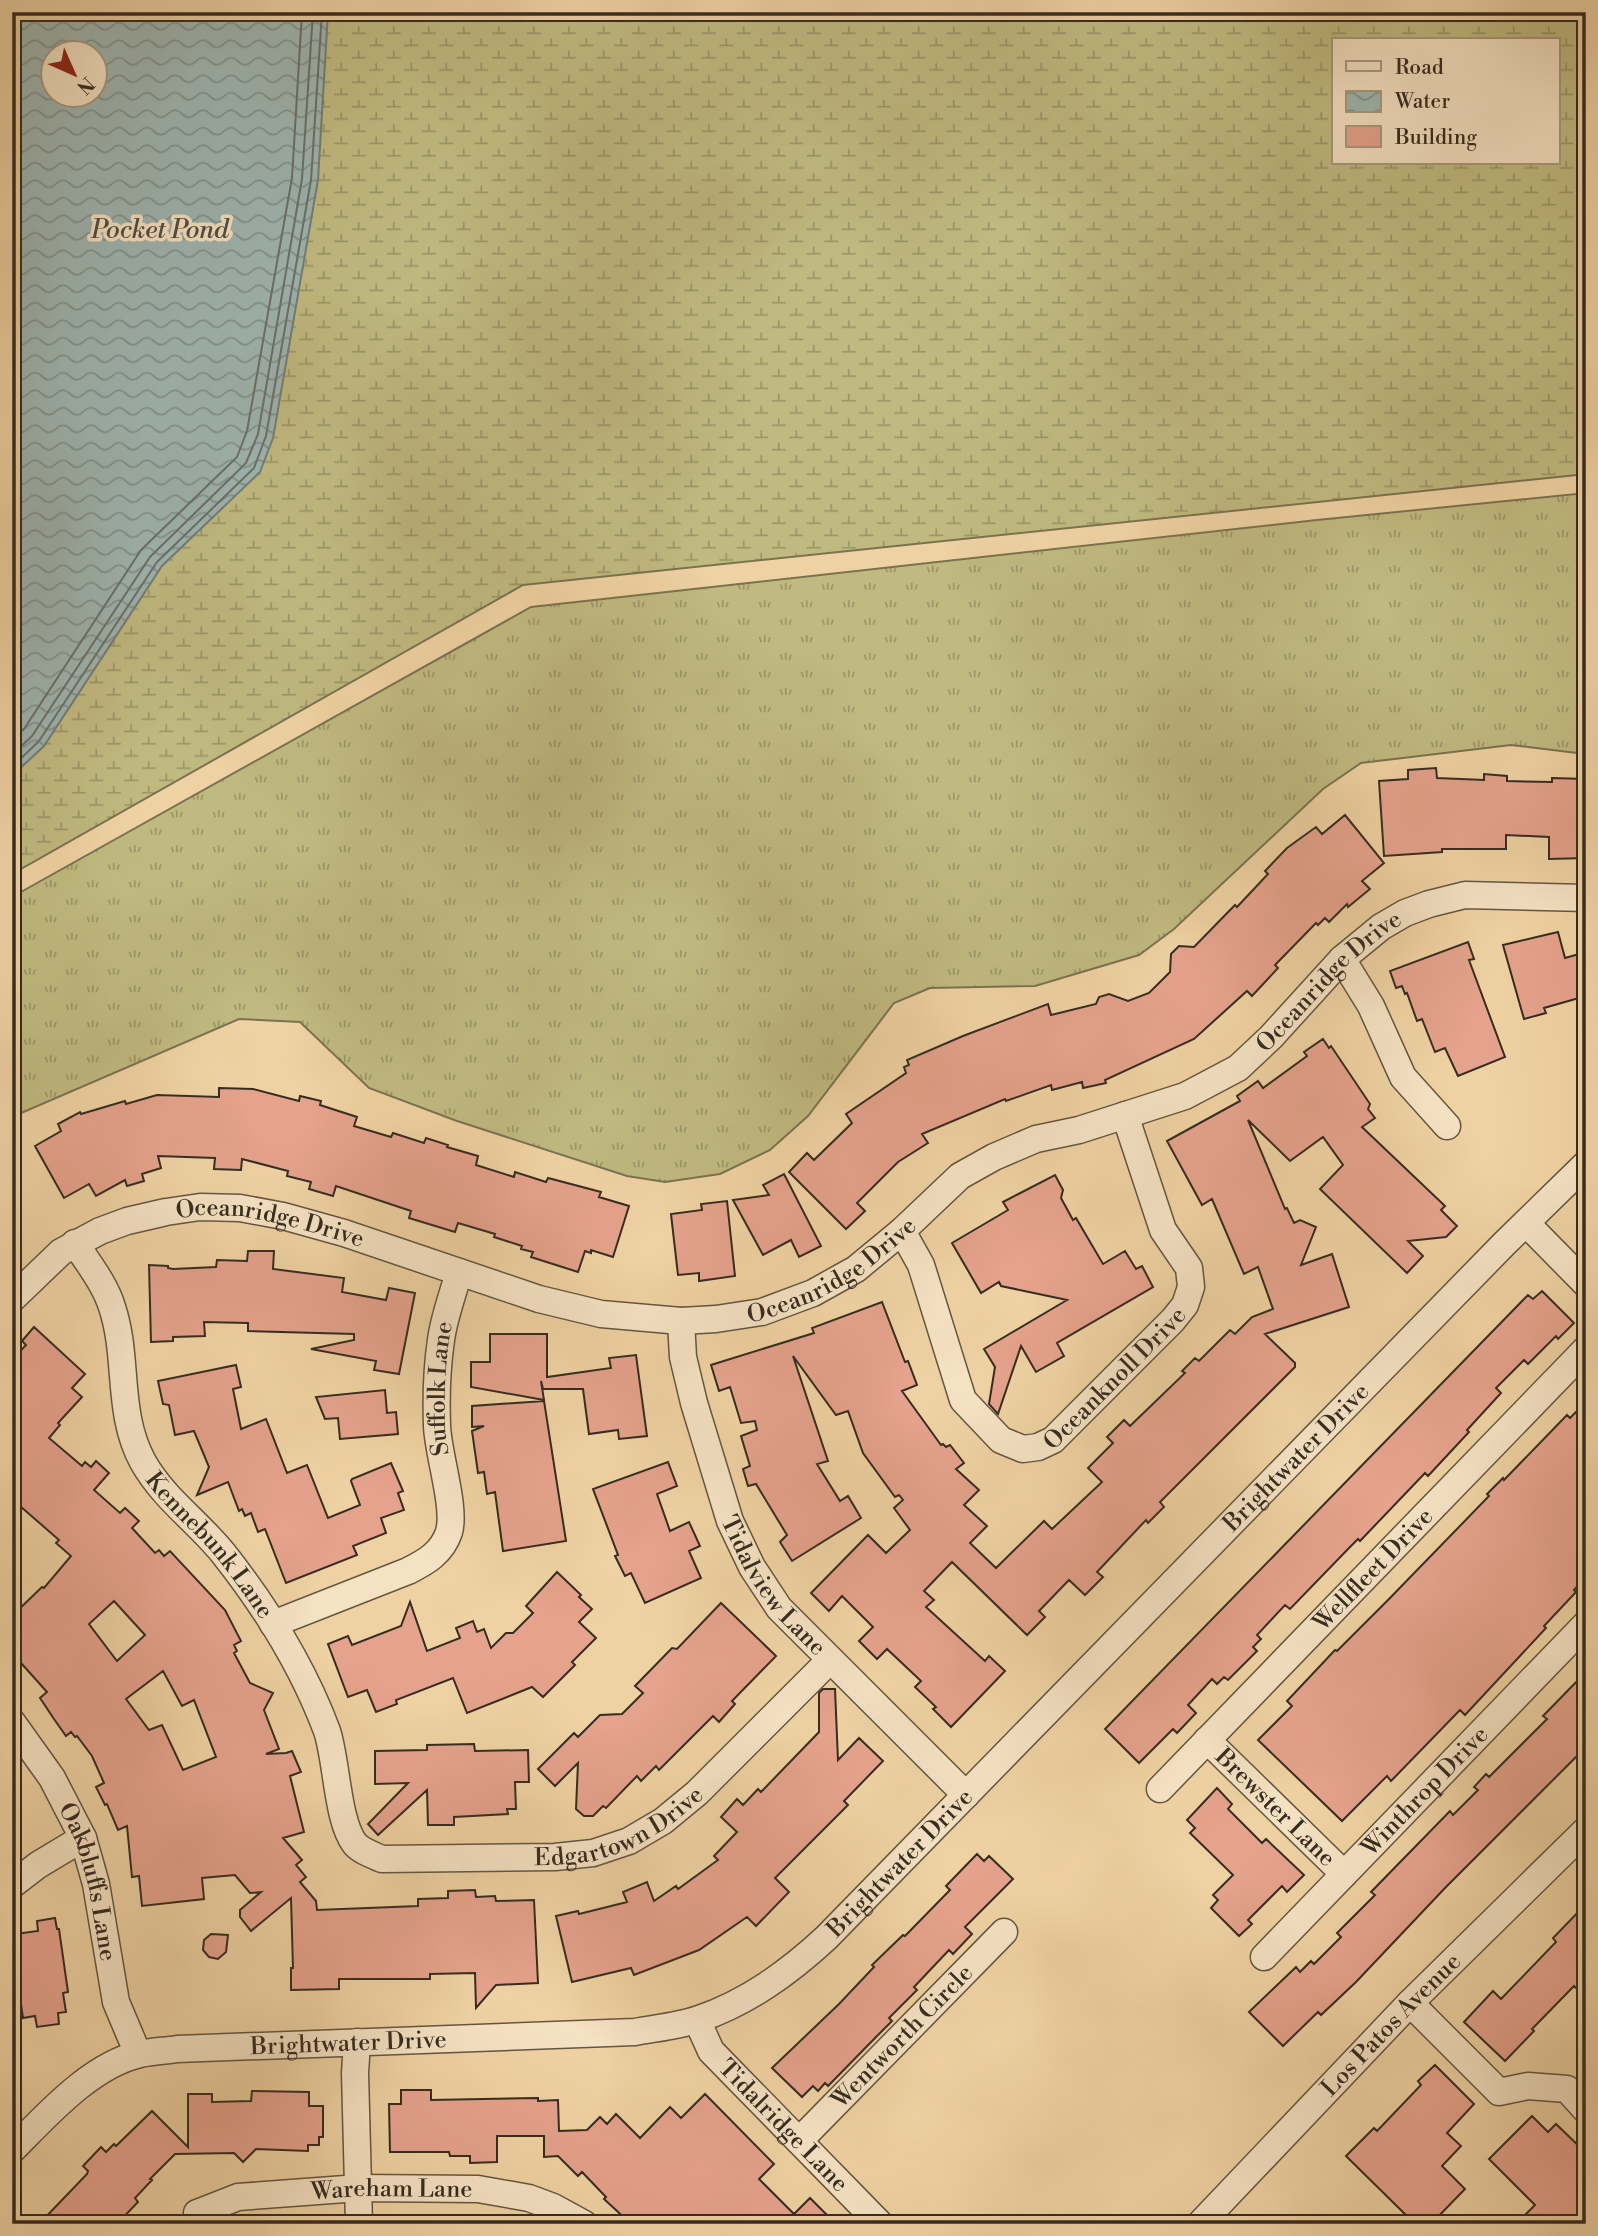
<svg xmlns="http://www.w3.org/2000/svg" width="1598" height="2236" font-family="'Libre Bodoni',serif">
<defs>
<pattern id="grass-tufts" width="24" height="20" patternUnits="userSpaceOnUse" patternTransform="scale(1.75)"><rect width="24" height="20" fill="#c0ba80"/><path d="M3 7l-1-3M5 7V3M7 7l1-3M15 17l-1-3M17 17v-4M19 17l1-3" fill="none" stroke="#9d9768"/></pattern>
<pattern id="wetland-marsh" width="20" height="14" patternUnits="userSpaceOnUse" patternTransform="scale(1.75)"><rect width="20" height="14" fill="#c0ba80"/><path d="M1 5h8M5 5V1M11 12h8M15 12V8" fill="none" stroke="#9d9768"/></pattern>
<pattern id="water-waves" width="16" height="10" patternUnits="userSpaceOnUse" patternTransform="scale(1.75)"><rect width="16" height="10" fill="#9eb5b1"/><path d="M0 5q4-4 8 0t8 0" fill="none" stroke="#829390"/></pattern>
</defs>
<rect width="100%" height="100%" fill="#efd2a3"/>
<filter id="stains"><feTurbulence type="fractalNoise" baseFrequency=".00286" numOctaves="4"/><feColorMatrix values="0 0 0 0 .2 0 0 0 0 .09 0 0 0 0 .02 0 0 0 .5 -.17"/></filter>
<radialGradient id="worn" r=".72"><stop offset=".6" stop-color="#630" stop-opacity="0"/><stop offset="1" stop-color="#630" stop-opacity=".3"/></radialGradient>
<!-- grass -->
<path fill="url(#grass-tufts)" stroke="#7b7350" stroke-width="2" d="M1586,493V754L1511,745L1361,763L1323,789L1174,929L1139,955L1035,986L930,988L894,1003L808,1116L770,1150L720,1174L665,1182L627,1176L457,1121L369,1088L300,1022L239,1019L12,1117V897L531,607L1317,520Z"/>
<!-- wetland -->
<path fill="url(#wetland-marsh)" stroke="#7b7350" stroke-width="2" fill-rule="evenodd" d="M12,12H1586V474L523,585L12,874ZM1334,40H1558V163H1334ZM52,52H94V94H52Z"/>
<!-- water -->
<path fill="url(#water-waves)" stroke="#747e77" stroke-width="2" fill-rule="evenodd" d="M12,12H328L318,180L273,438L260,472L162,566L44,746L12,776ZM52,52H94V94H52Z"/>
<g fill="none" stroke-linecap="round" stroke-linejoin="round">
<!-- shore -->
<path stroke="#6a7068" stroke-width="2" d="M12,740L24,729L141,550L237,457L247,431L292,178L302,12
M12,755L32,736L150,557L246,463L258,434L302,179L313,12
M12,767L39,741L157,562L254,468L266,436L311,180L322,12"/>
</g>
<!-- building -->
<path fill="#e5a28c" stroke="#362c20" stroke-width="2" fill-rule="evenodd" d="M1436,768L1437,778L1484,780V774L1507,776V781L1552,782V778L1586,779V858L1549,859V837L1506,835V849H1442V852L1384,856L1379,781L1408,779V770Z
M1345,815L1384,863L1362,881L1370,889L1348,907L1347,904L1329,922L1325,918L1318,925L1316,923L1275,965L1278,968L1252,996L1247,991L1194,1039L1105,1080L1106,1083L1083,1088L1082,1082L1052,1090L1051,1085L1006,1101L1005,1099L922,1134L928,1143L898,1162L857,1203L865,1211L846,1229L789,1172L807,1153L814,1160L852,1123L846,1114L906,1073L904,1067L909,1065L907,1060L963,1036L1048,1004L1051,1015L1096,1004L1099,997L1109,994L1128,1001L1149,993L1170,972L1171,954L1179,946L1194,947L1235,905L1237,907L1268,874L1265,871L1287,848L1316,827L1322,834Z
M1558,932L1565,958L1586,952V996L1544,1008L1546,1013L1524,1019L1503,945Z
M1468,942L1474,959L1469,960L1505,1057L1458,1076L1445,1048L1435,1052L1422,1019L1417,1021L1407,993L1405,994L1402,986L1396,988L1390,971Z
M1323,1039L1329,1048L1331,1046L1370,1104L1368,1109L1375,1118L1362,1127L1445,1206L1441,1210L1457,1226L1446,1237L1408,1241L1423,1256L1407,1273L1320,1189L1343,1165L1323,1137L1290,1161L1248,1120L1285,1209L1287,1208L1294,1223L1300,1220L1316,1227L1301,1265L1332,1254L1349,1307L1265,1334L1295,1363V1367L1160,1502L1164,1507L1148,1523L1146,1520L1097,1572L1103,1577L1085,1595L1069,1580L1039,1611L1045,1617L1027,1635L952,1562L924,1591L934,1600L926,1607L985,1661L989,1656L1005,1671L951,1727L933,1709L936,1707L915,1687L921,1681L887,1649L877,1659L859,1641L873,1627L842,1596L829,1611L811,1593L868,1535L886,1553L910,1530L894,1508L903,1500L899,1495L895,1497L863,1453L848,1411L836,1415L793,1356L828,1461L817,1464L840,1501L848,1496L861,1518L792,1561L780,1542L787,1535L756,1484L748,1486L743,1469L750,1466L741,1436L757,1430L755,1421L741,1423L730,1387L719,1391L711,1365L814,1333L812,1328L882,1302L905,1362L908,1361L917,1385L902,1391L941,1445L943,1444L946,1447L950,1445L964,1463L956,1469L979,1490L964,1505L987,1526L970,1543L996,1568L1044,1521L1052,1529L1102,1482L1088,1468L1113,1443L1107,1437L1124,1420L1130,1426L1185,1373L1182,1371L1195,1358L1199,1361L1230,1330L1235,1334L1252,1317L1273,1309L1258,1267L1244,1274L1212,1199L1202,1205L1167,1141L1240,1101L1237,1096L1258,1081L1263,1088L1307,1056L1304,1052Z
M219,1088L253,1089L299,1101L300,1096L321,1101L320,1105L357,1117L354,1126L391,1137L393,1133L424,1143L426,1138L448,1145L447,1147L478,1156L476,1165L514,1177L515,1172L546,1182L548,1178L601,1192L599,1197L629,1206L613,1257L591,1250V1253L585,1251L578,1272L531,1257L533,1252L521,1249L522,1246L494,1237L495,1234L458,1223L455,1232L409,1218L411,1211L336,1186L333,1196L309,1189L311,1182L287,1176L288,1171L242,1159L241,1170L214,1169L215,1158L158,1156L161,1168L142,1174L144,1181L127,1186L125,1180L96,1196L89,1184L64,1198L35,1146L61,1131L58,1124L80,1112L81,1114L125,1101L126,1104L157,1095L219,1097Z
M784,1174L821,1246L799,1257L791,1240L763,1255L733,1200L769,1195L763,1185Z
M1055,1175L1063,1190L1061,1198L1073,1220L1076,1218L1103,1264L1125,1251L1136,1269L1142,1266L1153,1287L1057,1343L1064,1356L1036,1372L1021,1346L998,1414L989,1404L995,1367L984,1349L1067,1300L1001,1286L999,1282L981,1293L952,1243L1008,1210L1003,1202Z
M727,1201L735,1276L699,1281V1273L678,1275L671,1214L702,1210L701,1204Z
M248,1251H274L273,1269L344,1278L342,1292L386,1300L389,1288L415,1293L399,1374L374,1370L376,1361L311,1349L354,1340V1334L248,1331V1323L204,1322L205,1336L173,1337V1341L151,1342L149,1265L168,1266V1268L173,1269L216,1267L217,1260L247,1261Z
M1542,1291L1574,1323L1558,1339L1556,1336L1528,1364L1524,1360L1496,1388L1501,1393L1467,1430L1469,1432L1455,1447L1428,1476L1425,1473L1360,1541L1358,1539L1350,1547L1290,1609L1285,1605L1257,1635L1261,1639L1253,1647L1257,1651L1228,1680L1224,1677L1217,1684L1212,1679L1188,1705L1196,1713L1177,1733L1173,1729L1139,1763L1105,1729L1528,1295L1533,1299Z
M34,1327L85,1374L72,1388L82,1397L58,1423L60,1425L49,1438L82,1466L85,1462L91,1467L96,1461L109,1473L94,1490L120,1513L125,1508L139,1521L132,1528L155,1553L159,1550L164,1556L170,1551L225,1610L241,1641L234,1645L237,1651L234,1653L250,1683L273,1693L264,1710L279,1749L266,1754L286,1753L292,1751L301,1772L290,1776L304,1832L283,1838L302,1860L296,1865L306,1877L300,1882L316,1901L317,1910L418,1906V1899L448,1898V1891L475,1890L476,1897L495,1896L496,1901L534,1900L538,1983L496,1985L476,2008L475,1973L430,1974V1979H339V1989L291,1990V1968H293L291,1898L251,1931L240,1917V1910L261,1892L250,1893L235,1875L202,1878L204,1899L142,1906L139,1876L132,1877L127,1826L118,1830L107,1804L105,1805L96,1787L104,1783L92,1756L77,1736L75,1737L71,1732L66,1736L54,1719L40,1698L47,1692L21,1663L14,1665L12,1616L42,1587L44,1588L71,1556L56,1543L59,1540L12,1499V1360L26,1345L22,1341ZM114,1601L145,1635L117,1661L89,1624ZM163,1671L182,1706L194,1700L216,1757L183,1770L162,1725L149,1730L126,1699Z
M490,1334H547V1377L611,1368L609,1358L636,1355L647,1436L619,1439L618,1430L589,1434L583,1389H543L541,1381L544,1400L471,1387V1362H490Z
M236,1365L241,1387L233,1389L241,1429L266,1419L287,1473L307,1465L328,1518L360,1505L351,1481L352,1479L391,1463L403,1491L398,1493L404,1510L381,1518L386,1533L353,1546L357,1555L286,1583L265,1529L258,1532L251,1513L245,1516L242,1509L239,1511L228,1482L197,1495L209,1467L194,1431L175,1435L169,1405L163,1404L158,1381Z
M385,1390L387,1413L396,1412L398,1434L340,1439L338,1418L325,1419L316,1397Z
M544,1401L566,1541L503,1551L495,1492L487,1494L484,1472L478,1473L472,1431L484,1426L472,1427V1406Z
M1586,1402V1577L1574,1590L1576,1592L1544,1626L1546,1628L1465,1715L1460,1710L1391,1781L1387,1776L1342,1821L1258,1740L1292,1706L1287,1701L1335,1650L1337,1651L1389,1599L1489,1496L1487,1494L1503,1478L1504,1480L1567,1415L1570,1418Z
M668,1462L677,1486L657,1494L670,1531L689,1522L700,1546L689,1551L701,1578L645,1603L631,1573L625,1576L615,1556L618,1555L593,1489Z
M557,1572L581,1595L579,1597L592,1609L579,1622L596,1638L572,1662L575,1665L543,1697L532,1687L467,1713L453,1678L396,1700L397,1704L376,1712L367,1690L348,1697L328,1644L348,1636L352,1645L401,1626L410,1602L427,1651L460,1638L456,1628L473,1621L477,1632L484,1629L491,1648L506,1633H513L533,1613L526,1606Z
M721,1603L776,1656L732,1701L735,1704L719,1722L713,1716L659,1770L656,1766L641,1781L637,1776L606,1808L603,1806L593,1816H584L576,1809L578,1763L555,1786L538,1769L574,1733L578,1737L600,1715L622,1714L643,1693L635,1686L672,1648L677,1649Z
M1586,1672V1747L1445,1888L1356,1982L1321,2015L1318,2012L1283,2046L1249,2012L1296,1967L1300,1972L1311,1961L1314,1964L1341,1937L1337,1933L1375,1895L1371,1892L1450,1811L1453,1815L1478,1790L1474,1787L1486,1774L1489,1777L1547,1719L1543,1716Z
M823,1689H835L838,1760L859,1738L883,1761L844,1801L848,1805L775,1878L789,1892L756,1926L747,1917L699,1950L634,1975L631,1968L572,1982L556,1916L578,1911L579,1914L627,1902L623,1892L647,1882L654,1901L676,1886L678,1889L718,1860L714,1856L737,1832L721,1817L737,1799L743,1805L758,1789L761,1792L819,1732V1693Z
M474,1744L475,1751L528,1750L529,1782H515L516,1809H507L508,1814L454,1817V1825H428L427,1790L378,1835L368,1824L408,1783L375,1784V1751L427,1750V1745Z
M1217,1788L1232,1804L1228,1809L1262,1843L1266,1839L1304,1875L1287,1892L1282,1886L1248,1920L1252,1924L1239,1936L1211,1908L1218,1900L1213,1895L1233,1875L1190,1833L1195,1828L1187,1820Z
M977,1854L984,1861L989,1856L1013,1879L965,1927L972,1934L953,1954L949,1950L914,1987L917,1990L889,2018L892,2021L877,2036L828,2086L825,2083L818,2091L813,2086L802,2097L772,2068L839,2004L874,1967L872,1965L903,1935L905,1936L950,1890L946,1886Z
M1586,1904V1998L1574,1986L1532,2029L1534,2031L1505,2061L1464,2022L1493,1991L1501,1999L1556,1942L1553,1938Z
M55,1918L57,1929H59L68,1992L63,1993L66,2012L58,2013L59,2024L37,2027L35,2016L23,2018L13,1951H17L15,1934L38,1931L37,1921Z
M211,1934L228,1935L226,1952L218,1959L209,1957L203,1950L204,1940Z
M1435,2065L1474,2104L1447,2133L1461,2146L1442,2166L1465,2189L1431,2224H1415L1346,2156L1374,2128L1377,2131L1421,2085L1418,2081Z
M401,2090H431V2100L538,2098V2101L558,2100L559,2131L587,2130L600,2117L607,2124L616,2114L640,2138L670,2107L681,2118L705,2094L774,2164L759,2179L794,2214L810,2198L826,2214L817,2224H631L604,2199L606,2197L582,2172L578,2176L558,2156L544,2157V2136H497V2162L470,2163V2156H450L449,2152H390L389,2104H401Z
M252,2091L309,2092V2106H323V2137H319V2145H308V2151L256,2149L243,2162L234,2153L175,2154L150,2179L152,2180L135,2198L138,2202L117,2224H39L87,2174L88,2171L83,2166L101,2147L106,2152L114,2144L116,2146L152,2111L188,2147V2094H212V2102L251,2101Z
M1532,2116L1548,2132L1556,2124L1586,2153V2224H1536L1526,2214L1535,2205L1489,2159Z"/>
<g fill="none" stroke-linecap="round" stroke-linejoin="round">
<defs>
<g id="street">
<path d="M1342,959L1371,1006L1403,1077L1447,1126"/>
<path d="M1526,1223L1586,1284"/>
<path id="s1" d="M902,1231L921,1265L963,1400L1001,1440L1023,1449L1038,1447L1053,1440L1173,1320L1185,1305L1191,1287L1189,1268L1163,1230L1125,1115"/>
<path id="s2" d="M75,1243C88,1263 105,1284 112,1307C129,1358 116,1413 143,1462C164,1499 197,1521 223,1553C265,1606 303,1667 327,1731C337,1761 337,1821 355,1844C361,1851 373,1855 382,1859L555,1857L593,1853L629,1841L663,1821L697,1793L829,1661"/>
<path id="s3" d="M12,1299L61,1252L100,1231L127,1221L166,1212L200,1207L240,1208L283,1216L344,1233L539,1299L601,1314L681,1321L716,1319L762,1312L813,1293L856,1269L902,1231L960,1176L994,1157L1036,1139L1079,1130L1185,1096L1238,1068L1271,1037L1342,959L1381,927L1405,913L1429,904L1465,895L1586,898"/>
<path id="s4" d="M681,1321L683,1357L694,1403L730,1521L752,1567L779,1608L966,1795"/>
<path id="s5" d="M273,1624L408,1571C426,1562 442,1553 449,1532C456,1507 438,1454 437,1426C436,1398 437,1367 441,1340C444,1317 453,1294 459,1272"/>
<path id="s6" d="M12,1722L52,1778L83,1838L96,1884L116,2002L138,2054"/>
<path id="s7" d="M1207,1740L1344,1874"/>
<path id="s8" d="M1160,1789L1586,1349"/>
<path d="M12,1885L38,1865L83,1838"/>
<path id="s9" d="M1264,1957L1586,1624"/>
<path d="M1410,2003L1499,2092L1528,2086L1567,2089L1586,2110"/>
<path id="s10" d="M697,2020L711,2051L880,2224"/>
<path d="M357,2042L355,2073L359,2224"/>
<path id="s11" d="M799,2141L1004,1932"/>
<path id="s12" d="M12,2150C47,2115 91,2065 140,2054C152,2051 165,2051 177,2049L635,2032C656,2028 679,2026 699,2019C748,2002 788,1973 826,1938L1504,1244L1586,1164"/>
<path id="s13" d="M197,2213L238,2197L359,2188L478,2189L529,2198L553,2207L584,2224"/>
<path id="s14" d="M1200,2224L1410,2003L1586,1830"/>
</g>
</defs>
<!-- street casing -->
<use href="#street" stroke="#645641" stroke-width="29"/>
<!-- street -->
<use href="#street" stroke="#f5e2c3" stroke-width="26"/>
</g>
<g text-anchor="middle" stroke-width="7" stroke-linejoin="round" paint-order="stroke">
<!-- street labels -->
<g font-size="24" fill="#362c20" stroke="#f5e2c3">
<text dy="8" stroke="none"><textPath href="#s3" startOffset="1463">Oceanridge Drive</textPath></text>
<text dy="8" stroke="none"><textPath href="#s3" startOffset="287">Oceanridge Drive</textPath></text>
<text dy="8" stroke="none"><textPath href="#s3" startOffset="875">Oceanridge Drive</textPath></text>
<text dy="8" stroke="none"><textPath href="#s1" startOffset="378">Oceanknoll Drive</textPath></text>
<text dy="8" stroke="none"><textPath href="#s5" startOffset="348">Suffolk Lane</textPath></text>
<text dy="8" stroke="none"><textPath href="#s12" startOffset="1547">Brightwater Drive</textPath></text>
<text dy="8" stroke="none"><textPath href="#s2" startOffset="340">Kennebunk Lane</textPath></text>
<text dy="8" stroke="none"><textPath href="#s8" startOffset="306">Wellfleet Drive</textPath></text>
<text dy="8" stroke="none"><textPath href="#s4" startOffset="285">Tidalview Lane</textPath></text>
<text dy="8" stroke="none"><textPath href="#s9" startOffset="231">Winthrop Drive</textPath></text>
<text dy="8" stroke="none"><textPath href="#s7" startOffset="96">Brewster Lane</textPath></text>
<text dy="8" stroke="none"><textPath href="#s2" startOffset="954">Edgartown Drive</textPath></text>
<text dy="8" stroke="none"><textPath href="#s12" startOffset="980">Brightwater Drive</textPath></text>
<text dy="8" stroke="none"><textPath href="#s6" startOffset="180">Oakbluffs Lane</textPath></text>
<text dy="8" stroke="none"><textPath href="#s14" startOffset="276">Los Patos Avenue</textPath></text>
<text dy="8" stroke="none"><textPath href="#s11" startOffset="147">Wentworth Circle</textPath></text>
<text dy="8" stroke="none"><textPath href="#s12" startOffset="371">Brightwater Drive</textPath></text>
<text dy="8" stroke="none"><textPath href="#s10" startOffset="138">Tidalridge Lane</textPath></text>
<text dy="8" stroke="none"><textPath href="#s13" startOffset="198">Wareham Lane</textPath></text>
</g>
<!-- water labels -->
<g font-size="26" font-style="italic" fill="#504e44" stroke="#f5e2c3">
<text x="160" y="238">Pocket Pond</text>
</g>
</g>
<!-- margin -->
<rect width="1598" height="2236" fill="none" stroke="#efd2a3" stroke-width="42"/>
<rect x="14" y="14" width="1570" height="2208" fill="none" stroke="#362c20" stroke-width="3.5"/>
<rect x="21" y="21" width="1556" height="2194" fill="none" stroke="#362c20" stroke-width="2"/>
<!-- legend -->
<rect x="1332" y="38" width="228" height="126" fill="#f5e2c3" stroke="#a99982" stroke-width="2"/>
<rect x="1346" y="61" width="35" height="10" fill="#f5e2c3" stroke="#a99982" stroke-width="2"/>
<text x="1395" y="74" font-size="21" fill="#362c20">Road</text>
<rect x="1346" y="91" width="35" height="21" fill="url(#water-waves)" stroke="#a99982" stroke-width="2"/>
<text x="1395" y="108" font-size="21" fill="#362c20">Water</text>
<rect x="1346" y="126" width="35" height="21" fill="#e5a28c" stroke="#a99982" stroke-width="2"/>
<text x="1395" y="144" font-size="21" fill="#362c20">Building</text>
<!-- north arrow -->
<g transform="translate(74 74) rotate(135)"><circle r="33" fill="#f5e2c3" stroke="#a99982" stroke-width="2"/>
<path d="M0-5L12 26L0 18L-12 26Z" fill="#8f2418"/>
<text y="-10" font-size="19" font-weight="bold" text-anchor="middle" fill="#362c20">N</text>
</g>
<rect width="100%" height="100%" filter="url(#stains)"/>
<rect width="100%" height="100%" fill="url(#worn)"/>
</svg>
